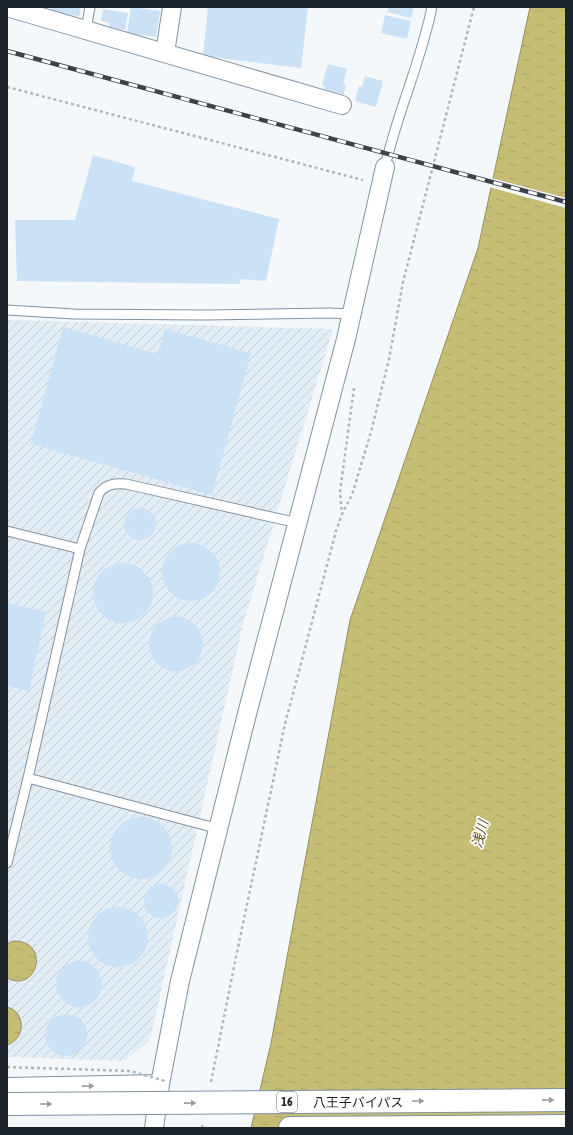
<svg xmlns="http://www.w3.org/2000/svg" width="573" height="1135" font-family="'Asap Condensed','Noto Sans JP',sans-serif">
<defs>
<pattern id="industrial-furrows" width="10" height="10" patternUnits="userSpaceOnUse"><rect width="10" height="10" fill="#e3edf6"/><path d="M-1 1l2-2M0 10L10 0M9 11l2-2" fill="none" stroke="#c2cbd3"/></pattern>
<pattern id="water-ripples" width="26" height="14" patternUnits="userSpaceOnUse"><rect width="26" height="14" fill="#c6bd74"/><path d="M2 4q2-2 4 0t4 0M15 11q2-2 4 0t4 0" fill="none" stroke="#aaa265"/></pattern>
</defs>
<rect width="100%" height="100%" fill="#f4f8fb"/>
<!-- industrial -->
<path fill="url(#industrial-furrows)" d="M7,320L333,329L243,624L150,1040L125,1061L7,1057Z"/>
<!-- water -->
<path fill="url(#water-ripples)" stroke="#938f5e" d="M530,7H566V1128H251L271,1043L350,620L478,248Z
M13,941C51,940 38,994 7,978V944Z
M7,1007C26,1012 26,1039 7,1045Z"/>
<!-- pier -->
<path fill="#f4f8fb" d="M491,178L566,198V208L489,187Z"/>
<!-- building -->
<path fill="#cbe1f6" d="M51,7H81L79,16L51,12Z
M131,7L160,11L156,37L127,33Z
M208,7H308L301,68L203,56Z
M389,7H414L411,18L387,12Z
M103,9L128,13L125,30L109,27L110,23L101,21Z
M385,15L411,21L407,39L381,33Z
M328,64L347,69L343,84L346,85L342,100L323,94L325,86L322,85Z
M365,76L383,81L376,107L355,101L359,86L362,87Z
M93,155L135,167L132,181L279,219L266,281L239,279L240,284L17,281L15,220H75Z
M63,327L158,354L165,329L251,353L212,495L31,444Z
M124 524a16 16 0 1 1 32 0a16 16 0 1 1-32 0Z
M162 572a29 29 0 1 1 58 0a29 29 0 1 1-58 0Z
M93 593a30 30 0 1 1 60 0a30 30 0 1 1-60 0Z
M7,603L46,612L29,691L7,686Z
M149 644a27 27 0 1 1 54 0a27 27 0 1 1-54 0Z
M110 848a31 31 0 1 1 62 0a31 31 0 1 1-62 0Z
M144 901a17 17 0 1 1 34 0a17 17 0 1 1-34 0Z
M88 937a30 30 0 1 1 60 0a30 30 0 1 1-60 0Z
M56 984a23 23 0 1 1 46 0a23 23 0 1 1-46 0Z
M45 1035a21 21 0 1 1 42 0a21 21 0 1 1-42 0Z"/>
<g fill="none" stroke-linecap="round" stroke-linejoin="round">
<defs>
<path id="service" d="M86,30L90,7
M385,167C397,113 421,62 432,7
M7,310L74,314L205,315L328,313L352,314
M7,531L80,549
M28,778L219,829
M7,863L28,778L80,549L99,493C106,484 115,483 126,484L298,523"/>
<path id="minor" d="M7,7L342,105
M165,53L172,7
M7,1087L160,1084
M154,1128L160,1084L180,981L248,710L346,339L385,167"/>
<path id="trunk" d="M290,1128L566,1126"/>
</defs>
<!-- service casing -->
<use href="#service" stroke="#8193a4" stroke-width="11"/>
<!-- minor casing -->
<use href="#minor" stroke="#8193a4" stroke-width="20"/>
<!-- trunk casing -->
<use href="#trunk" stroke="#8193a4" stroke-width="24"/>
<!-- path -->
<path stroke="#b1b6ba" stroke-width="2.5" stroke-dasharray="3 3" stroke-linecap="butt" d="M7,87L363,180
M354,388L340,492L342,514L352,495L371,432L389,359L403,282L474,7
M211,1082L236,957L285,724L336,531L342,514
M202,1128L203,1122"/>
<!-- service -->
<use href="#service" stroke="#fff" stroke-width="9"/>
<!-- minor -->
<use href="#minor" stroke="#fff" stroke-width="18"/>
<!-- trunk -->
<use href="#trunk" stroke="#fff" stroke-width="22"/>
<defs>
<path id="rail" d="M7,51L566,202"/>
</defs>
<!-- rail casing -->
<use href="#rail" stroke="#3c4249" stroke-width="4.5"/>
<!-- rail -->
<use href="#rail" stroke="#fff" stroke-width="3" stroke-dasharray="9" stroke-linecap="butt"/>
<defs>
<path id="trunk-bridge" d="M7,1104L566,1100"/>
</defs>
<!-- trunk-bridge casing -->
<use href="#trunk-bridge" stroke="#8193a4" stroke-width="24" stroke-linecap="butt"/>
<!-- path-bridge -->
<path stroke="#b1b6ba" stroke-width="2.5" stroke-dasharray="3 3" stroke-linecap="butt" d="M7,1067L130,1071L165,1081"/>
<!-- trunk-bridge -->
<use href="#trunk-bridge" stroke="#fff" stroke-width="22"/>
</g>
<!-- one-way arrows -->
<defs><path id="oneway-solid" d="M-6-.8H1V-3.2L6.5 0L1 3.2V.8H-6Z"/></defs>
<g fill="#999c9f">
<use href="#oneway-solid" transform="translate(88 1086) rotate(-1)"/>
<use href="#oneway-solid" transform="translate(548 1100) rotate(-1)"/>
<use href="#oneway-solid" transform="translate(418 1101)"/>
<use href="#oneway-solid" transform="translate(190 1103) rotate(-1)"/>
<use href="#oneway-solid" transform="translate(46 1104)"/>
</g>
<g text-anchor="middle" stroke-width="3.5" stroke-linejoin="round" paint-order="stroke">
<!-- shield labels -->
<rect fill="#fff" stroke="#60656a" stroke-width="1" x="277" y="1092" width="20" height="20" rx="3"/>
<g font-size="12" font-weight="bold" fill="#1c232a">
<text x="287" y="1106">16</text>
</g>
<!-- street labels -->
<g font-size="13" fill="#1c232a" stroke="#fff">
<text x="358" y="1107">八王子バイパス</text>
</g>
<!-- water labels -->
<g font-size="14" font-style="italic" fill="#5e5821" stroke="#fff">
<text transform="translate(480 834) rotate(-75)" y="5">浅川</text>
</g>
</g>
<!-- border -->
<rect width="573" height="1135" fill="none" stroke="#1c232a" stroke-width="16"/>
</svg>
